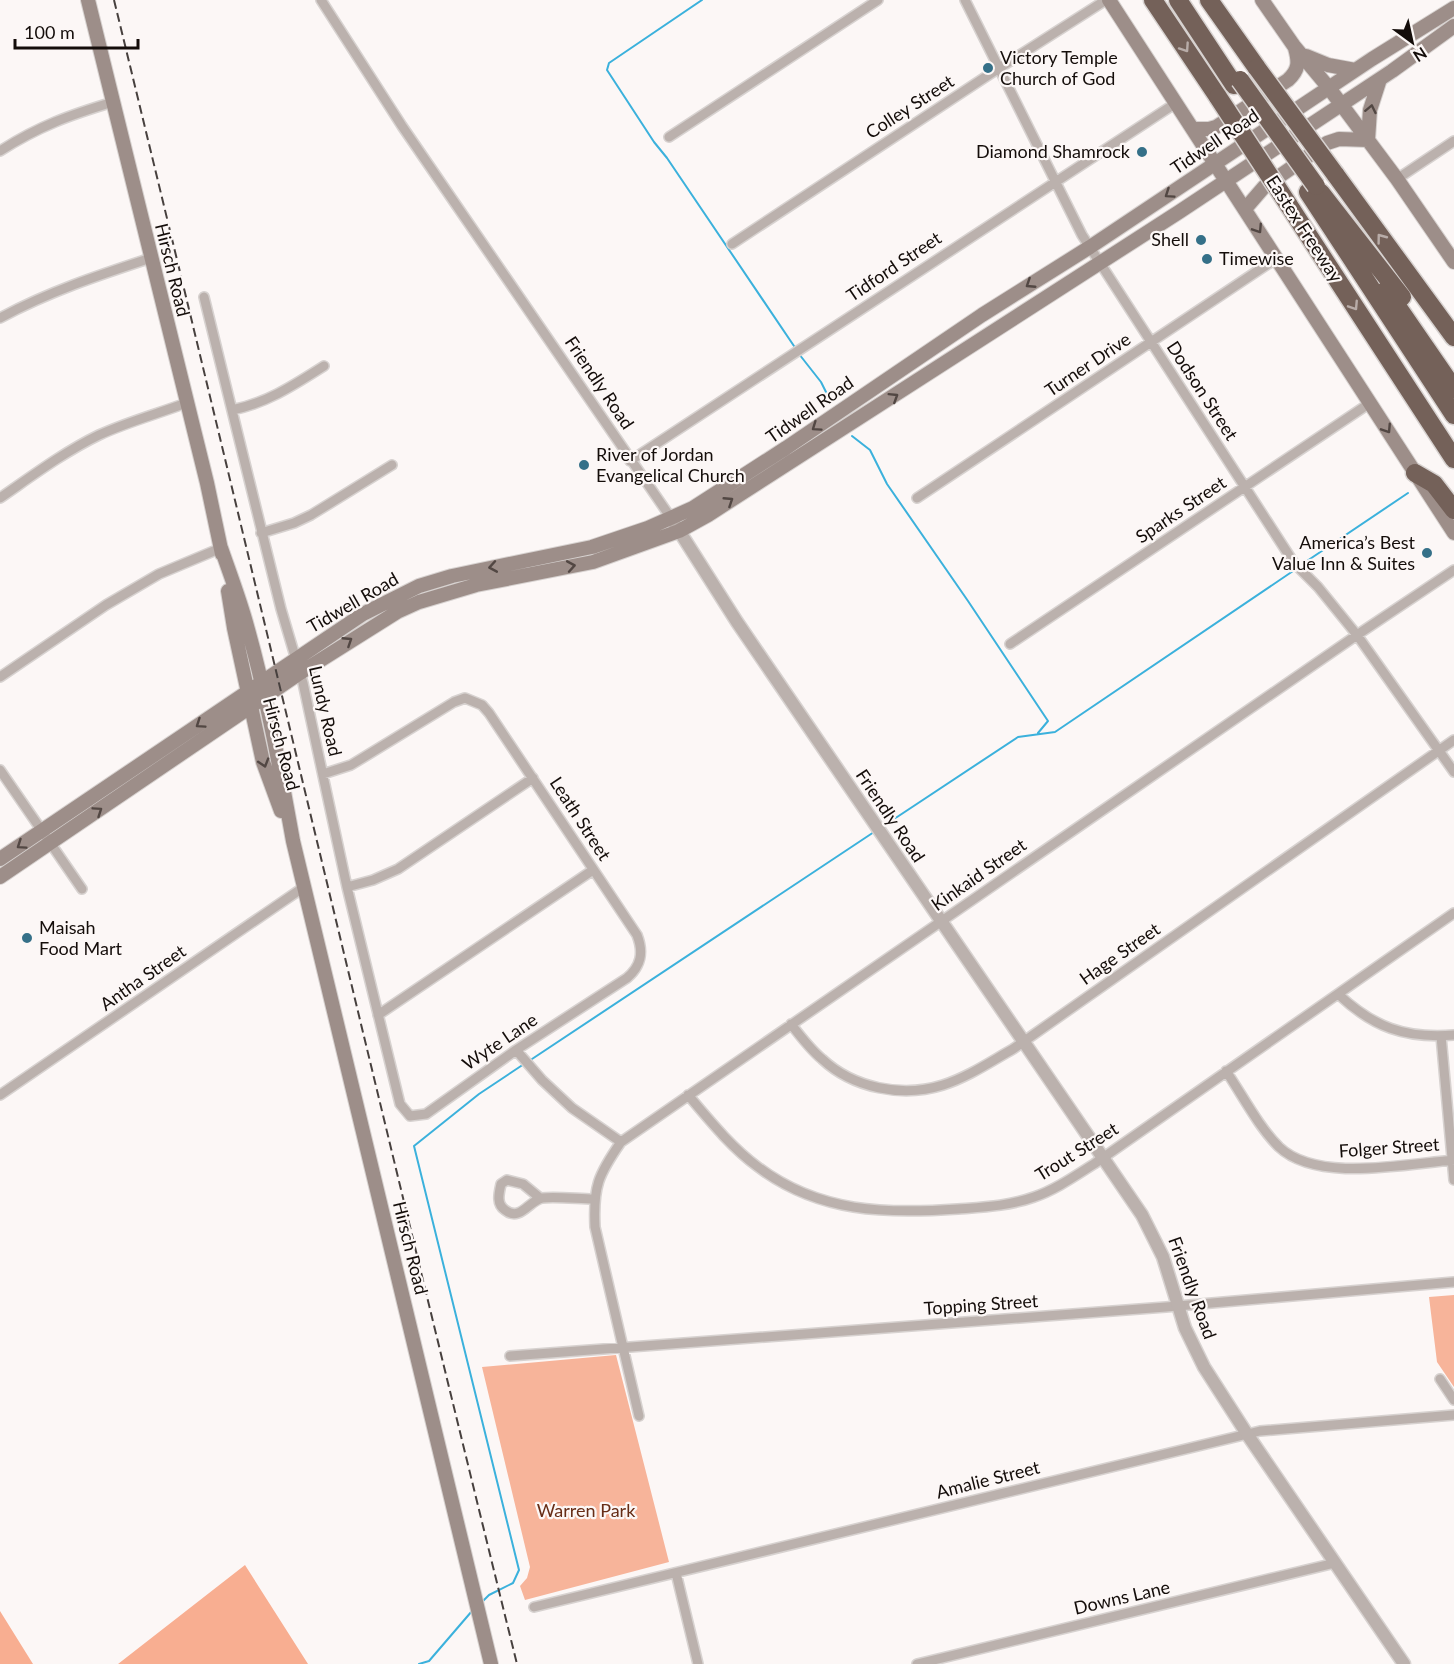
<svg xmlns="http://www.w3.org/2000/svg" width="1454" height="1664" font-family="Lato,sans-serif">
<rect width="100%" height="100%" fill="#fcf7f6"/>
<!-- green -->
<path fill="#f7b49a" d="M1454,1295V1387L1437,1362L1429,1297Z
M616,1355L669,1562L525,1600L520,1586L527,1578L530,1567L482,1367Z"/>
<!-- forest -->
<path fill="#f8ae91" d="M245,1565L308,1664H118Z
M0,1611L33,1664H0Z"/>
<g fill="none" stroke-linecap="round" stroke-linejoin="round">
<!-- stream -->
<path stroke="#3bb1dc" stroke-width="2" d="M702,0L609,63L607,70L654,142L667,158L796,349
M799,354L821,382L831,402
M852,436L870,450L887,484L968,601L1048,721L1038,733
M1301,565L1408,493
M882,827L1018,737L1055,732L1296,569
M529,1061L874,832
M481,1603L489,1595L513,1583L519,1570L414,1146L479,1094L524,1064
M419,1664L429,1661L472,1611"/>
<defs>
<path id="minor" d="M321,0L402,126L671,518
M965,0L1082,235L1294,563L1318,587L1357,635L1454,772
M669,137L878,0
M0,151C39,126 70,115 113,102
M1397,179L1454,141
M732,244L990,74L1106,0
M204,297L281,609L303,683L347,887L400,1104L410,1116L426,1114L516,1050L627,978C641,966 644,953 637,935L489,713L482,705L465,698L454,702L351,765L323,774
M0,318C48,292 99,275 151,258
M232,410C267,403 294,385 324,366
M630,461L1176,103
M0,498C32,476 64,452 99,435C127,422 157,414 186,403
M917,498L1277,258
M261,533L294,523L311,515L392,465
M1010,644L1370,403
M0,677L106,605L159,574L221,548
M0,770L82,889
M347,887L373,880L398,869L533,778
M1338,994C1373,1027 1405,1039 1454,1035
M378,1015L593,870
M791,1024C801,1037 810,1049 822,1059C853,1088 902,1098 943,1085C968,1077 990,1062 1013,1049L1454,740
M1441,1036L1454,1180
M516,1050L542,1080L572,1108L621,1142
M1226,1071C1243,1096 1258,1126 1279,1147C1317,1183 1405,1164 1454,1160
M0,1095L304,887
M688,1095C710,1121 731,1147 758,1167C819,1213 886,1214 958,1209C984,1207 1009,1206 1034,1197C1055,1190 1075,1176 1094,1164L1454,913
M540,1198L523,1184L507,1180L501,1184C499,1193 496,1204 505,1210C520,1222 529,1201 542,1198C554,1196 580,1199 593,1199
M510,1356L1166,1307L1454,1282
M1440,1379L1454,1400
M639,1416L595,1227C593,1187 598,1175 621,1142L1357,635L1454,570
M676,1573L698,1664
M534,1607L1260,1431L1454,1415
M917,1664L1335,1563"/>
<path id="tertiary" d="M671,518L737,622L1142,1215L1163,1257L1185,1328L1204,1367L1247,1434L1404,1664"/>
<path id="secondary" d="M88,0L207,483L222,554
M1109,0L1454,533
M1262,0L1294,46L1329,88L1397,179L1454,262
M1306,56L1328,65L1355,70
M1193,129H1209L1216,127L1288,80C1299,70 1299,62 1295,48
M1368,140L1370,110L1380,79
M1245,209L1264,187L1327,143L1339,139L1368,140
M221,548C230,574 240,600 247,626C267,697 280,769 293,841L491,1664
M228,591L234,628L263,762L281,811
M0,859L363,614L419,586L452,576L592,547L648,528L693,508L786,448L982,315L1090,247L1372,59L1454,8
M0,877L300,673L397,612L419,602L476,585L593,562L679,531L708,515L1179,212L1392,71L1454,26"/>
<path id="motorway" d="M1153,0L1218,97
M1178,0L1234,85
M1209,0L1257,68
M1335,174L1454,337
M1308,192L1454,415
M1321,193L1402,297
M1288,204L1454,459
M1386,290L1454,389
M1415,473L1434,484L1454,510"/>
</defs>
<!-- minor casing -->
<use href="#minor" stroke="#d7d2d0" stroke-width="12"/>
<!-- tertiary casing -->
<use href="#tertiary" stroke="#d7d2d0" stroke-width="15"/>
<!-- secondary casing -->
<use href="#secondary" stroke="#d7d2d0" stroke-width="16"/>
<!-- motorway casing -->
<use href="#motorway" stroke="#d7d2d0" stroke-width="21"/>
<!-- minor -->
<use href="#minor" stroke="#bbb1ad" stroke-width="9"/>
<!-- tertiary -->
<use href="#tertiary" stroke="#bbb1ad" stroke-width="12"/>
<!-- secondary -->
<use href="#secondary" stroke="#9d8e89" stroke-width="14"/>
<!-- motorway -->
<use href="#motorway" stroke="#746159" stroke-width="18"/>
<!-- rail -->
<path stroke="#47403e" stroke-width="2" stroke-dasharray="9 4.5" stroke-linecap="butt" d="M114,0C249,554 380,1110 517,1664"/>
<defs>
<path id="motorway-bridge" d="M1257,68L1335,174
M1240,80L1316,186
M1218,97L1288,204"/>
</defs>
<!-- motorway-bridge casing -->
<use href="#motorway-bridge" stroke="#d7d2d0" stroke-width="21" stroke-linecap="butt"/>
<!-- motorway-bridge -->
<use href="#motorway-bridge" stroke="#746159" stroke-width="18"/>
</g>
<!-- one-way arrows -->
<defs><path id="oneway-chevron" d="M-2-3.5L2.5 0L-2 3.5" fill="none" stroke-width="1.6" stroke-linecap="round" stroke-linejoin="round" transform="scale(1.5)"/></defs>
<g stroke="#b8aca8">
<use href="#oneway-chevron" transform="translate(1185 48) rotate(56)"/>
<use href="#oneway-chevron" transform="translate(1381 238) rotate(-127)"/>
<use href="#oneway-chevron" transform="translate(1354 306) rotate(57)"/>
</g>
<g stroke="#524743">
<use href="#oneway-chevron" transform="translate(1371 109) rotate(-78)"/>
<use href="#oneway-chevron" transform="translate(1169 194) rotate(146)"/>
<use href="#oneway-chevron" transform="translate(1258 229) rotate(57)"/>
<use href="#oneway-chevron" transform="translate(1030 284) rotate(147)"/>
<use href="#oneway-chevron" transform="translate(894 397) rotate(-32)"/>
<use href="#oneway-chevron" transform="translate(816 427) rotate(145)"/>
<use href="#oneway-chevron" transform="translate(1387 429) rotate(57)"/>
<use href="#oneway-chevron" transform="translate(729 501) rotate(-33)"/>
<use href="#oneway-chevron" transform="translate(571 566) rotate(-10)"/>
<use href="#oneway-chevron" transform="translate(493 567) rotate(170)"/>
<use href="#oneway-chevron" transform="translate(348 641) rotate(-33)"/>
<use href="#oneway-chevron" transform="translate(200 724) rotate(146)"/>
<use href="#oneway-chevron" transform="translate(264 763) rotate(73)"/>
<use href="#oneway-chevron" transform="translate(98 811) rotate(-34)"/>
<use href="#oneway-chevron" transform="translate(21 845) rotate(146)"/>
</g>
<!-- markers -->
<g fill="#357088" stroke="#fcf7f6" stroke-width="2">
<circle cx="988" cy="68" r="6"/>
<circle cx="1142" cy="152" r="6"/>
<circle cx="1201" cy="240" r="6"/>
<circle cx="1207" cy="259" r="6"/>
<circle cx="584" cy="465" r="6"/>
<circle cx="1427" cy="553" r="6"/>
<circle cx="27" cy="938" r="6"/>
</g>
<g text-anchor="middle" stroke-width="4.5" stroke-linejoin="round" paint-order="stroke">
<!-- poi labels -->
<g font-size="18" fill="#140d0a" stroke="#fcf7f6" text-anchor="start">
<text x="1000" y="64">Victory Temple<tspan x="1000" dy="21">Church of God</tspan></text>
<text x="1130" y="158" text-anchor="end">Diamond Shamrock</text>
<text x="1189" y="246" text-anchor="end">Shell</text>
<text x="1219" y="265">Timewise</text>
<text x="596" y="461">River of Jordan<tspan x="596" dy="21">Evangelical Church</tspan></text>
<text x="1415" y="549" text-anchor="end">America’s Best<tspan x="1415" dy="21">Value Inn &amp; Suites</tspan></text>
<text x="39" y="934">Maisah<tspan x="39" dy="21">Food Mart</tspan></text>
</g>
<!-- street labels -->
<g font-size="18" fill="#140d0a" stroke="#fcf7f6">
<text transform="translate(910 107) rotate(-33)" y="6">Colley Street</text>
<text transform="translate(1215 142) rotate(-34)" y="6">Tidwell Road</text>
<text transform="translate(1304 229) rotate(57)" y="6">Eastex Freeway</text>
<text transform="translate(894 267) rotate(-34)" y="6">Tidford Street</text>
<text transform="translate(172 270) rotate(76)" y="6">Hirsch Road</text>
<text transform="translate(1088 365) rotate(-34)" y="6">Turner Drive</text>
<text transform="translate(599 383) rotate(56)" y="6">Friendly Road</text>
<text transform="translate(1202 391) rotate(57)" y="6">Dodson Street</text>
<text transform="translate(810 410) rotate(-35)" y="6">Tidwell Road</text>
<text transform="translate(1181 510) rotate(-34)" y="6">Sparks Street</text>
<text transform="translate(353 603) rotate(-30)" y="6">Tidwell Road</text>
<text transform="translate(325 711) rotate(77)" y="6">Lundy Road</text>
<text transform="translate(281 744) rotate(75)" y="6">Hirsch Road</text>
<text transform="translate(890 816) rotate(56)" y="6">Friendly Road</text>
<text transform="translate(580 819) rotate(57)" y="6">Leath Street</text>
<text transform="translate(979 875) rotate(-35)" y="6">Kinkaid Street</text>
<text transform="translate(1120 954) rotate(-35)" y="6">Hage Street</text>
<text transform="translate(143 978) rotate(-35)" y="6">Antha Street</text>
<text transform="translate(500 1042) rotate(-34)" y="6">Wyte Lane</text>
<text transform="translate(1389 1148) rotate(-4)" y="6">Folger Street</text>
<text transform="translate(1077 1152) rotate(-32)" y="6">Trout Street</text>
<text transform="translate(410 1248) rotate(76)" y="6">Hirsch Road</text>
<text transform="translate(1192 1288) rotate(70)" y="6">Friendly Road</text>
<text transform="translate(981 1305) rotate(-4)" y="6">Topping Street</text>
<text transform="translate(988 1480) rotate(-14)" y="6">Amalie Street</text>
<text transform="translate(1122 1598) rotate(-13)" y="6">Downs Lane</text>
</g>
<!-- park labels -->
<g font-size="18" fill="#672d16" stroke="#fcf7f6">
<text x="586" y="1517">Warren Park</text>
</g>
</g>
<!-- north arrow -->
<g transform="translate(1412 42) rotate(147)" stroke="#fcf7f6" stroke-width="4.5" paint-order="stroke">
<path d="M0-4.5L10 22L0 15L-10 22Z" fill="#140d0a"/>
<text y="-9" font-size="16" font-weight="bold" text-anchor="middle" fill="#140d0a">N</text>
</g>
<!-- scale -->
<path d="M15 39v9h123v-9" fill="none" stroke="#140d0a" stroke-width="3"/>
<text x="24" y="39" font-size="18" fill="#140d0a" stroke="#fcf7f6" stroke-width="4.5" paint-order="stroke">100 m</text>
</svg>
